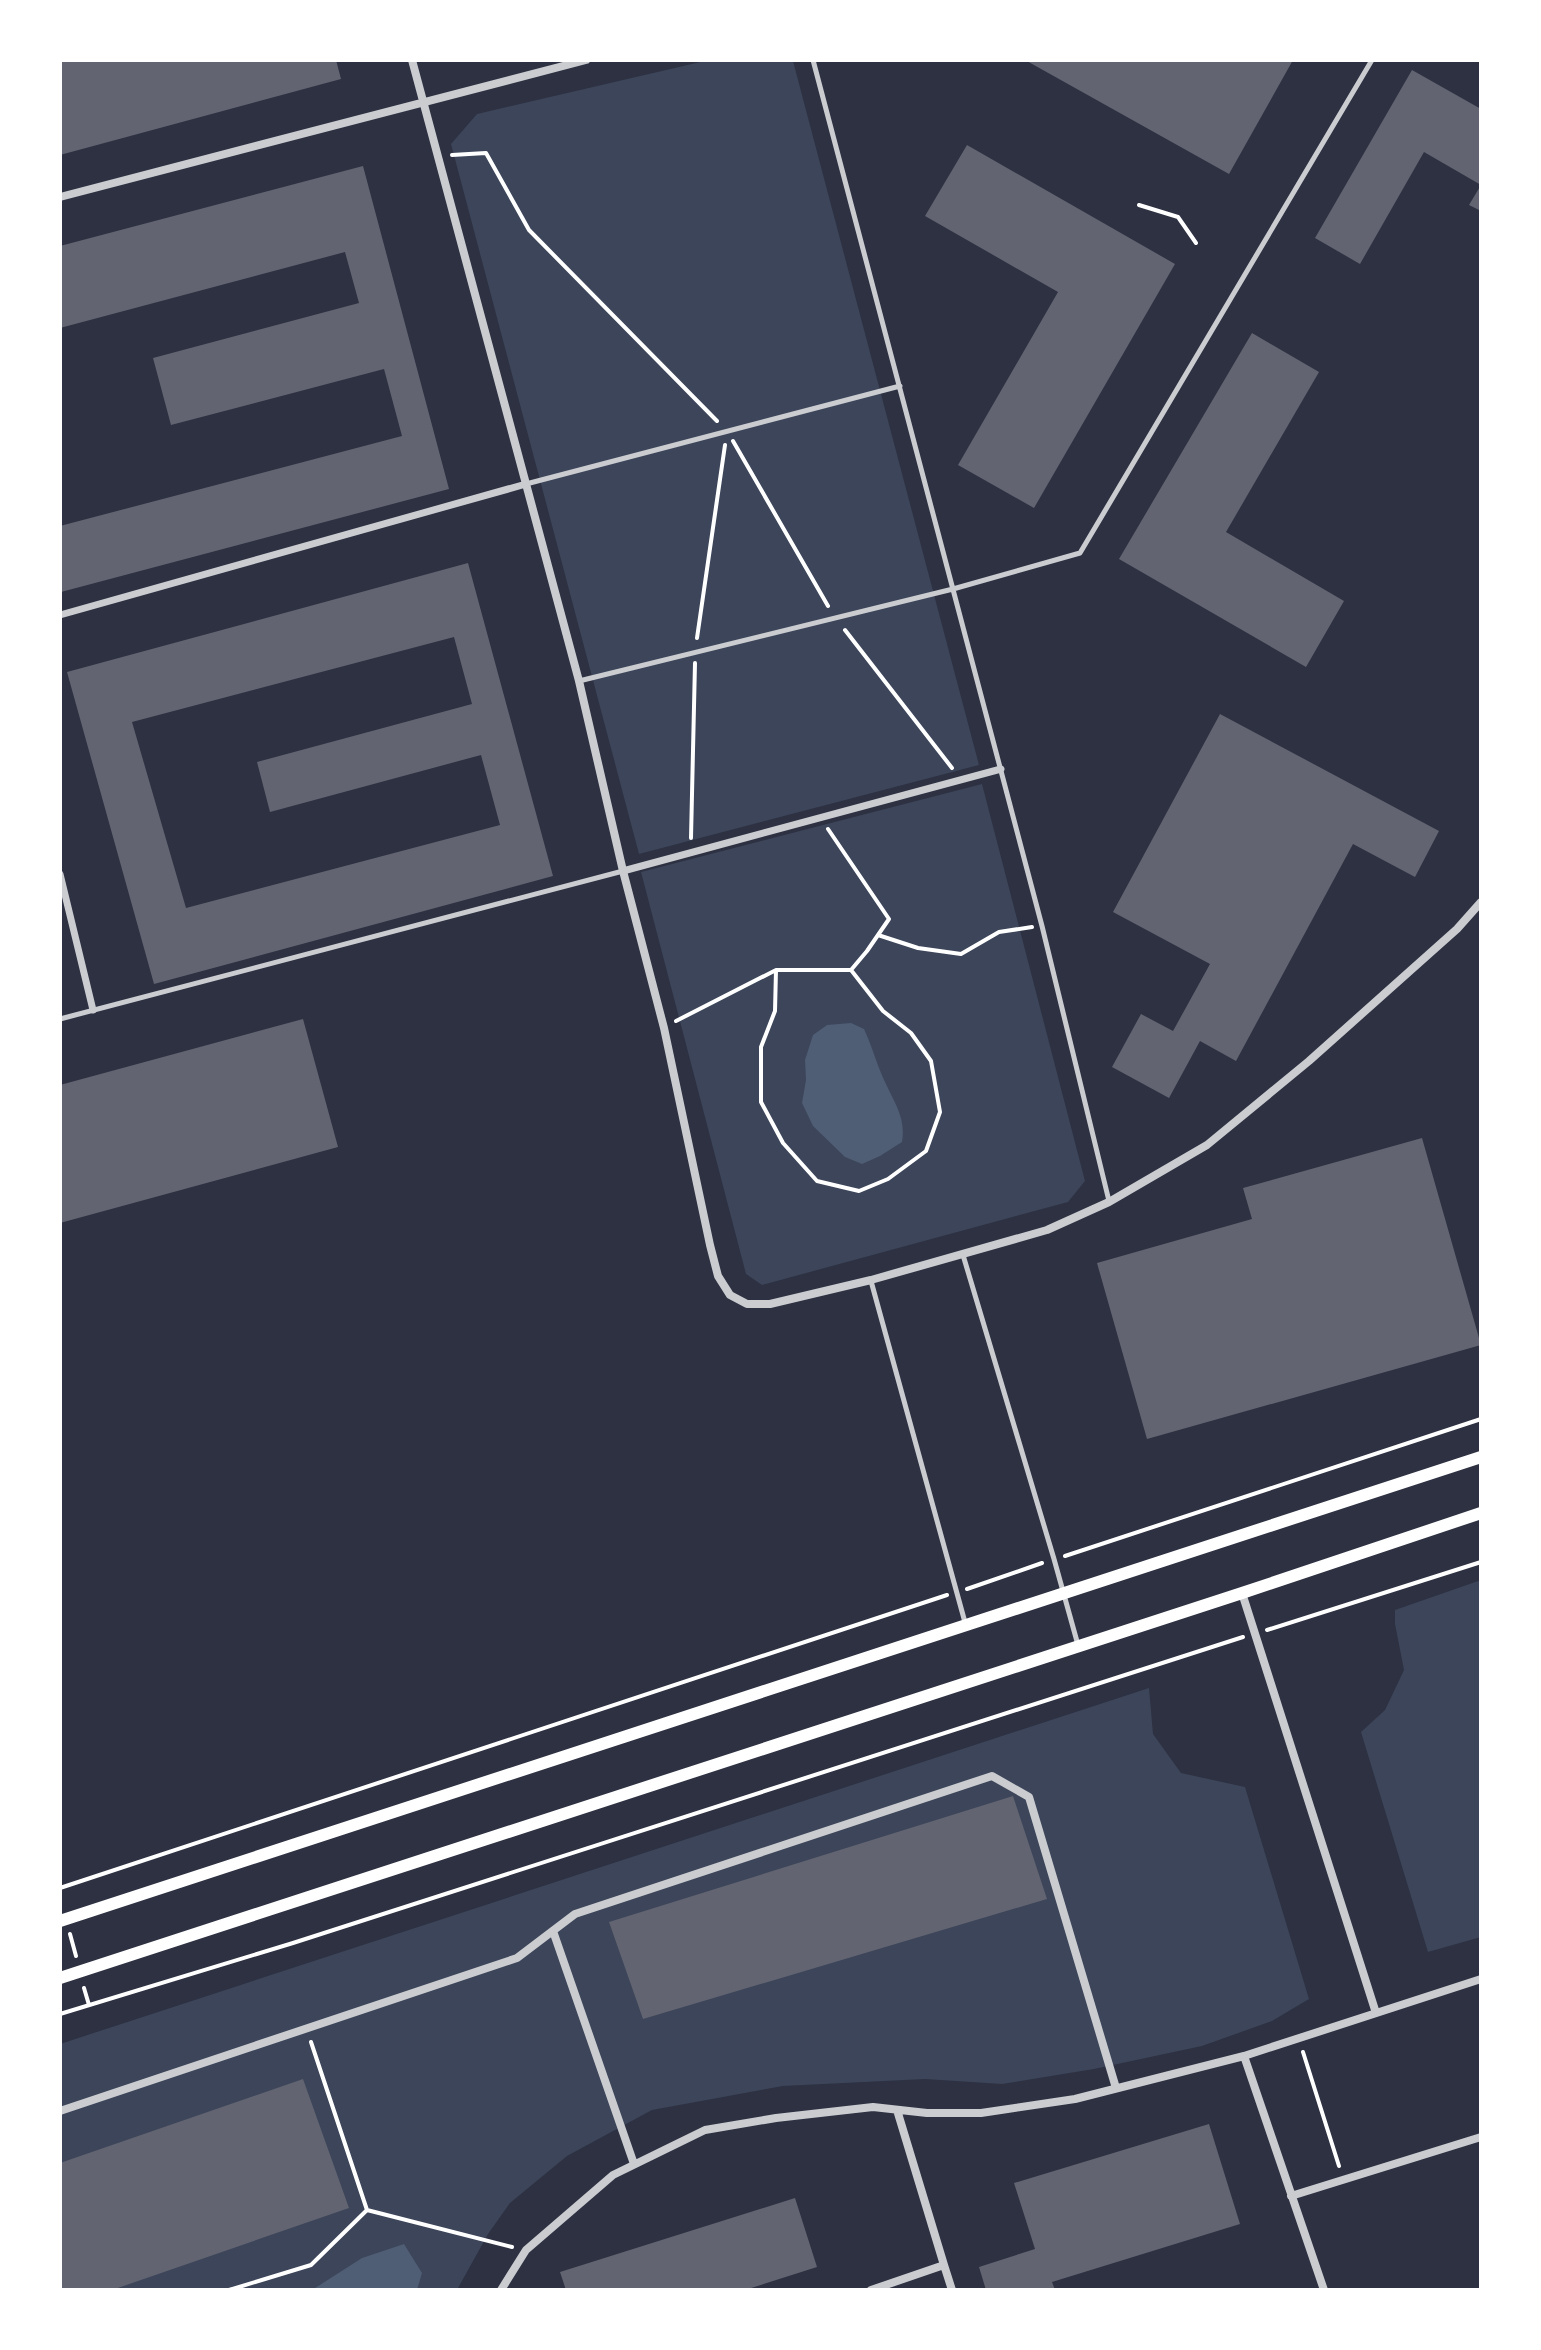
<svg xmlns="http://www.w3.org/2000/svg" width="1541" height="2350" font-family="'Varela Round',sans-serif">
<rect width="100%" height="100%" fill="#2d3142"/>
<!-- green -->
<path fill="#3c4559" d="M709,60L793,61L979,765L639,854L451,144L477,114Z
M982,784L1085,1181L1068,1202L762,1285L746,1274L641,872Z
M1481,1580V1937L1428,1952L1361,1732L1385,1710L1404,1670L1395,1624V1610Z
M1149,1688L1153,1734L1181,1773L1245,1787L1309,1999L1272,2021L1202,2046L1094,2069L1002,2084L925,2079L783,2086L652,2110L567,2156L510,2203L488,2234L457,2290H60V2044Z"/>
<!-- water -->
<path fill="#4f5d75" d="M851,1023L864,1029C872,1046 877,1065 885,1082C895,1104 906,1118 902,1142L880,1156L862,1164L845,1157L813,1126L802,1103L806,1080L805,1060L813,1035L827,1025Z
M404,2244L422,2273L417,2290H312L362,2258Z"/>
<!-- building -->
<path fill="#626471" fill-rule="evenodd" d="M60,60H336L341,79L60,155Z
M1025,60H1293L1229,174Z
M1412,70L1481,109V185L1424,152L1360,264L1315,238Z
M967,145L1175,264L1034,508L958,465L1058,292L925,216Z
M363,166L449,489L61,592L60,526L402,436L384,369L171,425L153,358L359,303L345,252L60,328V246Z
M1481,185V211L1469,205Z
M1252,333L1319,372L1226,532L1344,601L1306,667L1119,559Z
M468,563L553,876L154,984L67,672ZM454,637L472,704L257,762L270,812L481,755L500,825L186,908L132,722Z
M1220,714L1439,831L1415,877L1353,844L1236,1061L1200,1041L1169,1098L1112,1067L1141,1014L1173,1031L1210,964L1113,912Z
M303,1019L338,1147L60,1223V1085Z
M1422,1138L1481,1345L1147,1439L1097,1263L1252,1219L1243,1188Z
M1013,1796L1047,1899L643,2019L609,1922Z
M303,2079L349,2208L112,2290H60V2163Z
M1209,2124L1240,2224L1052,2282L1055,2290H986L979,2267L1035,2249L1014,2183Z
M795,2198L817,2267L745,2290H566L560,2272Z"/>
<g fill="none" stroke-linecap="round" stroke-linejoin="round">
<!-- path -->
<path stroke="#fff" stroke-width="4" d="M452,155L486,153L529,230L717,421
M1139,205L1178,217L1196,243
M733,441L828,606
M845,630L952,768
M697,638L725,445
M691,838L695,663
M878,935L918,948L961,954L999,932L1032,927
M776,970L775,1011L761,1047V1102L783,1143L817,1181L859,1191L888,1179L926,1151L940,1112L931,1061L911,1033L883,1011L851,970
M676,1021L776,970H851L867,951L889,919L828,829
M1065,1556L1481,1419
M967,1589L1042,1563
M1267,1630L1481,1562
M60,1888L947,1595
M70,1934L76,1956
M84,1988L89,2005
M60,2014L293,1943L1243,1637
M311,2042L367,2210L512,2247
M1303,2052L1339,2166
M229,2290L311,2265L367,2210"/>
<!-- service -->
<path stroke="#caccd0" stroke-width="5" d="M813,60L1042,926L1109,1201
M526,484L900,386
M579,681L953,589L1080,553L1372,60
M60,1019L623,871
M963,1255L1054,1559L1078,1645
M871,1281L966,1626"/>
<!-- pedestrian -->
<path stroke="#caccd0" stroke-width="7" d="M60,615L526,484
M623,871L1001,769
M60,874L93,1010"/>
<!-- minor -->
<path stroke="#caccd0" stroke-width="8" d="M412,60L579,681L623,871L664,1028L710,1245L718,1276L730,1295L747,1304H770L871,1280L1047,1230L1109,1202L1207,1145L1309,1061L1457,929L1481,902
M60,197L586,60
M1242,1593L1376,2013
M553,1931L634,2164
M1244,2056L1324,2290
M897,2110L944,2265
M60,2111L517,1958L575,1914L992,1776L1029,1797L1116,2088
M1291,2196L1481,2137
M501,2290L526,2250L613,2175L705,2130L776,2118L873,2107L927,2113H981L1075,2099L1244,2056L1481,1979
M871,2290L944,2265L952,2290"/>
<!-- secondary -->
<path stroke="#fff" stroke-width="12" d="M60,1921L1481,1457
M60,1978L1242,1593L1481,1513"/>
</g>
<!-- border -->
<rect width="1541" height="2350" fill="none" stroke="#ffffff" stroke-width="124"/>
</svg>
